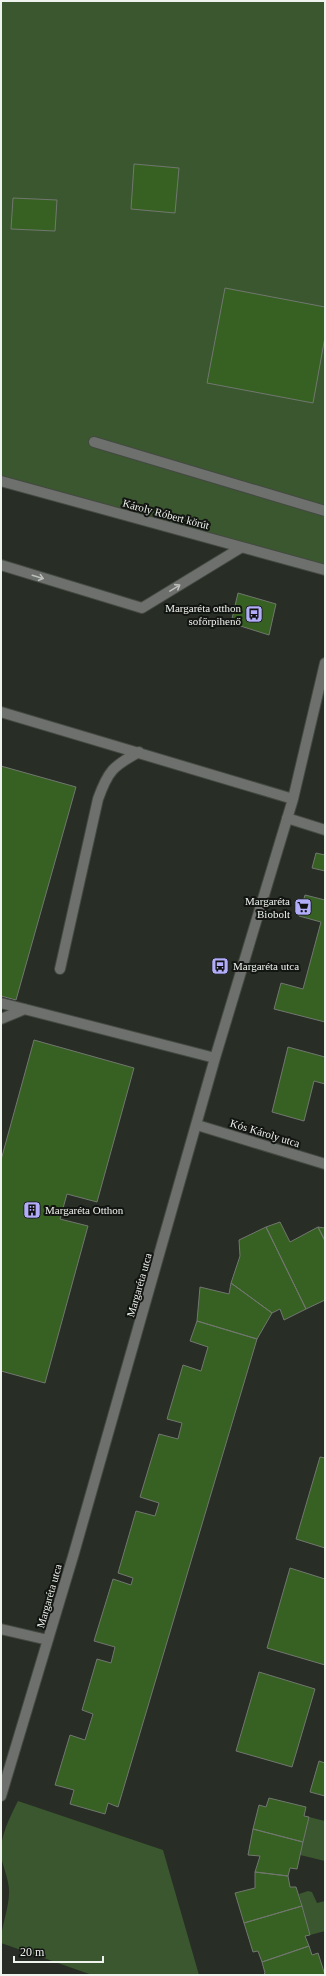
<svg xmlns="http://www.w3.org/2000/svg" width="326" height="1976" font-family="Georgia,serif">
<rect width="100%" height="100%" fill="#282d26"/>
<!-- green -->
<path fill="#3b572f" d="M1,1H325V570L1,481Z
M18,1801L163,1850L199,1975H92L1,1943C1,1925 10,1907 9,1889C8,1877 3,1867 1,1856C0,1836 9,1819 18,1801Z
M309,1817L325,1821V1861L300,1855Z
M308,1891L312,1892L317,1903L325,1901V1931L310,1935L299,1894Z"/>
<!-- building -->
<path fill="#376122" stroke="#71776f" d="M134,164L179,168L175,213L131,209Z
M13,198L57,200L55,231L11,229Z
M225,288L325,307V337L313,403L207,383Z
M238,593L276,604L269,635L231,623Z
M1,766L76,787L16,1000L1,996Z
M316,853L325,855V871L312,868Z
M305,895L325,900V1022L274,1009L281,983L303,989L321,922L299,916Z
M34,1040L134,1068L97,1202L67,1194L60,1219L88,1226L45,1383L1,1371V1160Z
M288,1047L325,1057V1084L314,1081L304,1121L272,1112Z
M280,1222L290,1242L318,1227L325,1241V1300L306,1309L266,1227Z
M266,1227L306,1309L284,1320L280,1309L272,1313L231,1283L240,1256L239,1240Z
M318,1227L325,1228V1241Z
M231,1283L272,1313L257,1339L197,1321L200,1287L229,1294Z
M197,1321L257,1339L118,1807L108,1803L105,1814L70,1804L74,1790L55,1785L70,1735L85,1740L93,1714L82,1710L97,1659L111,1663L115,1647L94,1641L113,1579L131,1585L133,1578L118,1573L136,1511L155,1516L159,1503L140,1497L159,1434L178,1439L182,1423L167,1419L183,1365L201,1371L208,1347L190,1341Z
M320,1457L325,1458V1548L296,1539Z
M290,1568L325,1579V1665L267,1648Z
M259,1672L315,1689L292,1767L236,1751Z
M319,1761L325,1763V1796L310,1792Z
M269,1798L306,1807L304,1816L309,1817L303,1842L253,1829L259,1805L266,1807Z
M253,1829L303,1842L297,1869L290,1868L288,1876L255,1872L260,1856L248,1855Z
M255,1872L288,1876L290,1887H296L302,1906L244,1923L235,1893L255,1888Z
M302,1906L310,1935L305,1936L309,1946L262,1962L258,1951L253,1952L244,1923Z
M309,1946L312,1955L318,1953L325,1975H263L265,1973L262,1962Z"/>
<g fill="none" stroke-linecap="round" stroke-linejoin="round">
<defs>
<path id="minor" d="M94,442L325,511
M1,481L325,570
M1,565L142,608L242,547
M1,712L293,799
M287,818L325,830
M60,969L98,799C108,771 113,766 139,752
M1,1003L215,1058
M1,1019L25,1009
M197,1125L325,1164
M1,1629L48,1640
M1,1796L74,1553L215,1058L293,799L325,663"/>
</defs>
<!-- minor casing -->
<use href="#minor" stroke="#444942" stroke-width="12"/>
<!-- minor -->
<use href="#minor" stroke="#6d706c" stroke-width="10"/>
</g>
<!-- one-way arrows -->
<defs><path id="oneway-shaft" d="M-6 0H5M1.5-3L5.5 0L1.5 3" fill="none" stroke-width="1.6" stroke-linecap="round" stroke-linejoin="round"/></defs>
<g stroke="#bbbfba">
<use href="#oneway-shaft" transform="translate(38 577) rotate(17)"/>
<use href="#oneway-shaft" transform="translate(175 588) rotate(-31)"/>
</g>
<!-- icons -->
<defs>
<symbol id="bus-square" viewBox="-11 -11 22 22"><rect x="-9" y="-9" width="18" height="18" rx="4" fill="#b2adf9" stroke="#121511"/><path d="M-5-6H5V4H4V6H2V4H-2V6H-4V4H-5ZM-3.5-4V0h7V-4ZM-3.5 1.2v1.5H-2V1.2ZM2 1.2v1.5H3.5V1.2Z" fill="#111"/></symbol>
<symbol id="supermarket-square" viewBox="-11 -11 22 22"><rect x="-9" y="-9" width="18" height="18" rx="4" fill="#b2adf9" stroke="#121511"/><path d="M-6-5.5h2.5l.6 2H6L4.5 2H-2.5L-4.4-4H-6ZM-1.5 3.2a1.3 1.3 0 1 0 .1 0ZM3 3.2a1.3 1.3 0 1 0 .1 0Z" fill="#111"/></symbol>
<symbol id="building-square" viewBox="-11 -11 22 22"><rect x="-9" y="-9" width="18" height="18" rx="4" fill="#b2adf9" stroke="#121511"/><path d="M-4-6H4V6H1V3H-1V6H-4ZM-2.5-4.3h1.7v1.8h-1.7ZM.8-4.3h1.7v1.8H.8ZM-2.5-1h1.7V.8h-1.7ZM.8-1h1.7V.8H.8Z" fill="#111"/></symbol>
</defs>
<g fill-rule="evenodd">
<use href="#bus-square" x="244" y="604" width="20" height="20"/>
<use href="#supermarket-square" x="293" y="897" width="20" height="20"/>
<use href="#bus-square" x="210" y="956" width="20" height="20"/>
<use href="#building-square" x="22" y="1200" width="20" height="20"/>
</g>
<g text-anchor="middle" stroke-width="4" stroke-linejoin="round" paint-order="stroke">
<!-- street labels -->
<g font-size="11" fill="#eff3ee" stroke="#121511">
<text transform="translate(166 514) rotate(15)" y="4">Károly Róbert körút</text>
<text transform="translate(265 1133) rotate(17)" y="4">Kós Károly utca</text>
<text transform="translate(139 1285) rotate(-74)" y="4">Margaréta utca</text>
<text transform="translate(49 1596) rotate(-74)" y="4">Margaréta utca</text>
</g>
<!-- poi labels -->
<g font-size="11" fill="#eff3ee" stroke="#121511" text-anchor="end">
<text x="241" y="612">Margaréta otthon<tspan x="241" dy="13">sofőrpihenő</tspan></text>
<text x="290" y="905">Margaréta<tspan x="290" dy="13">Biobolt</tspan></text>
<text x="233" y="970" text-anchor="start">Margaréta utca</text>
<text x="45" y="1214" text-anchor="start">Margaréta Otthon</text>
</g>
</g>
<!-- border -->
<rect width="326" height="1976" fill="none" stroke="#eff3ee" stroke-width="4"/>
<!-- scale -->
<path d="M14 1956v6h89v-6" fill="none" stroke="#eff3ee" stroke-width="2"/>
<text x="20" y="1956" font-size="12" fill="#eff3ee" stroke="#121511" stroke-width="3" paint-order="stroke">20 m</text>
</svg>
